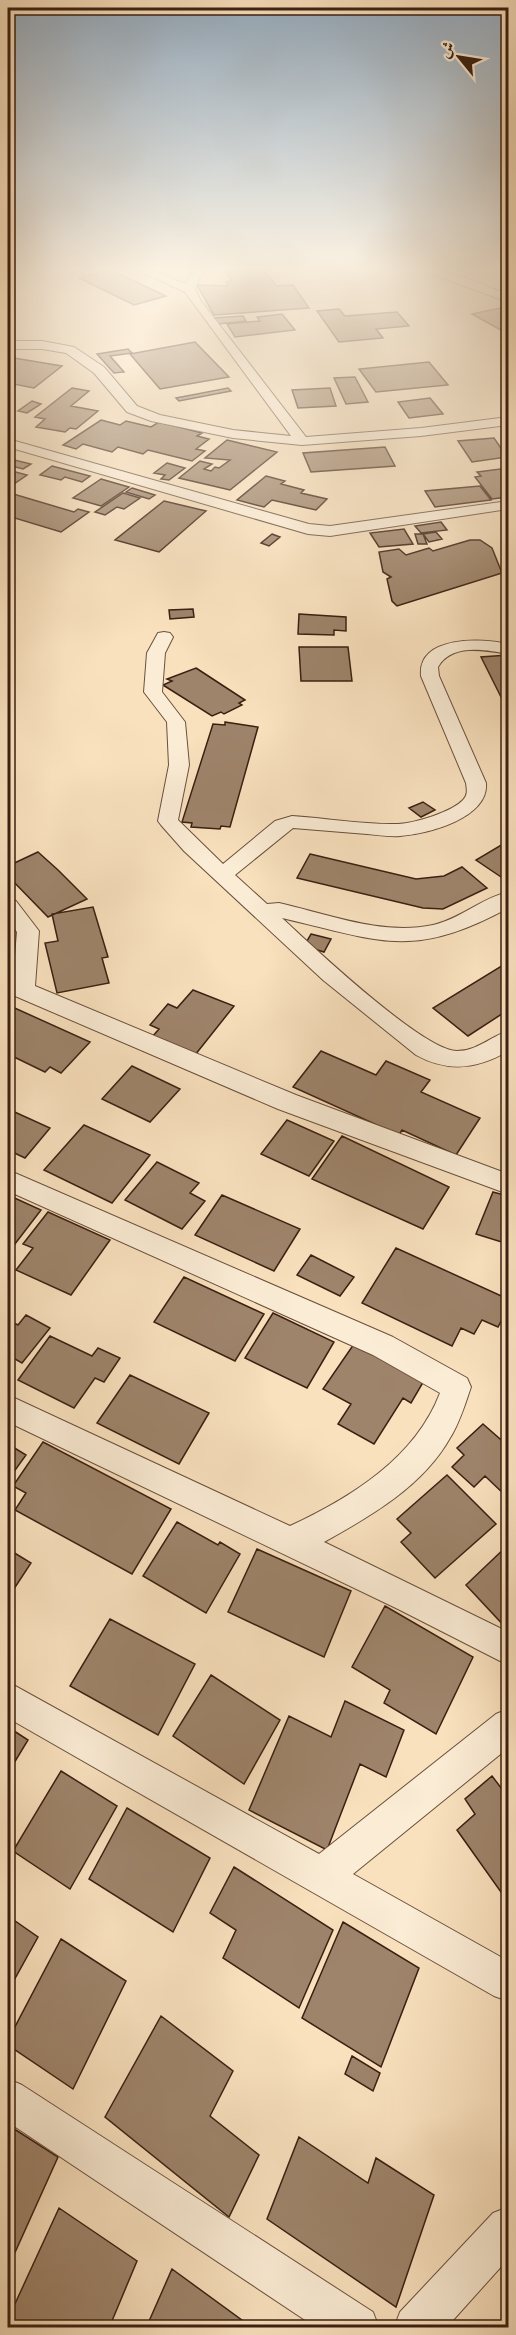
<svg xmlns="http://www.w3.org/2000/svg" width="516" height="2335" font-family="'IM FELL French Canon',Amiri,serif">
<rect width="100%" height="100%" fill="#f9e1be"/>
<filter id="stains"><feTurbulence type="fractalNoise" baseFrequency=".00333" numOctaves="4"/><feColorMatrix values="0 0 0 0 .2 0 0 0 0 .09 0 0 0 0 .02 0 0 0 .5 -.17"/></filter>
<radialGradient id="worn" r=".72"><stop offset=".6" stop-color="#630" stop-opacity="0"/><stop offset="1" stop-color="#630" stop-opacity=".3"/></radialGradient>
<!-- building -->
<path fill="#9e846b" stroke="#3b1f11" stroke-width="1.5" d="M105,271H113L166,296L134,305L79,278Z
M225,271H265L276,286L293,285L309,308L214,315L197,285L228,286L226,282L232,281Z
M505,307L508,308V334L472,314Z
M339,309L345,316L397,312L409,326L376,329L383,338L339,342L317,311Z
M282,314L295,330L235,337L227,324L260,321L257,317Z
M243,316L246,321L218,324L214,318Z
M195,342L229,377L160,389L130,354Z
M128,349L132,353L110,356L124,372L114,373L97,354Z
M8,357L62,366L34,388L8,383Z
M429,362L448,385L376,392L359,369Z
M355,377L368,402L346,404L334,378Z
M72,388L89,391L71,406L98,411L76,429L70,428L65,432L36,427L45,419L35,417Z
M228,388L231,391L179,401L176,398Z
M330,388L336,406L298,408L292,390Z
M430,398L443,414L409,418L398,402Z
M32,401L41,404L27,413L18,411Z
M101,420L120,425L126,421L151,427L159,422L202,433L197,436L209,439L196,449L205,451L192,461L148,450L143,454L118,447L112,452L83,444L76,449L63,445Z
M494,438L507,457L472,462L458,441Z
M227,440L277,452L230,490L179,478L200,461L212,464L204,469L211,471L215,467L219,468L230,460L205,458Z
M385,447L395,466L311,472L303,453Z
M10,459L31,464L23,469L8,465Z
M167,463L185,468L169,480L161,479L165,475L154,473Z
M52,466L90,476L82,482L65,477L61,480L40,475Z
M508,468V497L492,499L475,477L481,476L477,472Z
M8,470L27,475L8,488Z
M266,476L285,481L281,484L304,490L301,493L327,499L316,510L272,500L264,507L237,500Z
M101,479L129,487L101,506L73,498Z
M480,486L491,500L435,507L425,491Z
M132,488L155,495L149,499L126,492Z
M10,493L74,512L78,509L89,512L61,532L8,516V495Z
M123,493L140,498L124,509L117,507L105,515L95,512Z
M164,501L206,511L159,552L115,540Z
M441,522L447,530L421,533L415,526Z
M404,529L413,544L379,547L370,533Z
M436,532L442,539L429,542L423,534Z
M272,534L280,537L269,546L261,543Z
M415,534H423L427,544H418Z
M470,540H480L492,548L502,573L397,606L392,601L387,579L391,577L383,572L379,552L399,549L406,555L429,548L433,551Z
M193,609L194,617L170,619L169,610Z
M299,614L346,617V631L334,630V635L298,634Z
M299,647H348L352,681H301Z
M508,655V711L481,657Z
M196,668L245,700L239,703L242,705L224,714L221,712L212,716L163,685L172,681L167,679Z
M225,722L258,727L230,827L221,826L220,829L191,827L192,823L182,822L213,724L225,725Z
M423,802L435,810L421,817L409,808Z
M508,841V877L504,879L476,860Z
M38,852L58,870L87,899L48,917L8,876V866Z
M310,854L416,879L444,876L462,867L487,888L443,909L423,908L297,878Z
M93,907L108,957L102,958L109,983L57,993L45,943L58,941L52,914Z
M311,934L331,939L324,952L304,946Z
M508,962V1010L468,1036L433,1008Z
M193,990L234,1006L195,1055L152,1037L159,1029L150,1025L168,1004L177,1008Z
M8,1005L90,1042L61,1073L50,1067L45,1072L12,1056L8,1060Z
M321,1051L376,1075L386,1061L430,1080L421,1092L480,1118L456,1155L402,1130L399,1135L293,1087Z
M132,1066L180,1089L150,1122L102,1099Z
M8,1109L50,1128L25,1158L8,1150Z
M287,1120L334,1141L309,1176L261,1154Z
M84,1125L150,1155L112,1203L44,1170Z
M342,1136L449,1187L423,1229L312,1179Z
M157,1162L199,1183L190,1193L205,1201L182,1229L125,1200Z
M493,1192L508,1196V1244L476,1234Z
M8,1195L41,1210L8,1253Z
M222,1195L300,1229L274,1271L195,1235Z
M48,1212L110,1240L71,1295L16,1270L33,1248L23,1244Z
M396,1248L508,1299V1308L498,1327L482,1320L474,1334L461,1328L452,1346L362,1303Z
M311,1255L354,1277L340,1296L297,1275Z
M184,1277L264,1314L235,1361L154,1322Z
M273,1313L334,1342L307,1388L245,1358Z
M26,1315L50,1328L22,1363L8,1355V1320L18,1325Z
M50,1336L92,1356L98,1348L120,1358L104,1382L95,1378L74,1408L18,1380Z
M356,1341L425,1379L411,1403L403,1398L374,1444L338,1424L351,1404L323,1389Z
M130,1375L209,1413L179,1464L97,1423Z
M483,1424L507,1445L508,1443V1494L506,1496L485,1476L474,1487L452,1467L464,1455L457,1448Z
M43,1442L171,1509L132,1574L15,1510L26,1493L13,1486Z
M8,1444L26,1455L8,1480Z
M447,1475L496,1524L435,1578L401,1542L411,1533L397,1519Z
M177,1522L218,1545L220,1542L240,1554L206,1613L143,1576Z
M508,1545V1630L466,1585Z
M8,1549L31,1563L8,1598Z
M257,1549L351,1591L324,1657L228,1612Z
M385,1606L473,1657L436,1734L384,1703L390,1690L352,1667Z
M110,1619L195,1664L158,1735L70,1686Z
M211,1675L280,1720L244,1784L173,1736Z
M345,1701L404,1730L386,1777L360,1764L327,1850L249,1810L289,1716L331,1737Z
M8,1727L28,1740L8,1773Z
M61,1771L117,1806L70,1889L13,1851Z
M492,1776L508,1797V1902L457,1830L475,1814L465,1799Z
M127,1808L210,1858L173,1932L89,1879Z
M234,1867L333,1930L299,2008L223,1958L236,1930L210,1913Z
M8,1916L38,1937L8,1991Z
M343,1922L419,1968L381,2067L302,2018Z
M61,1939L126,1981L73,2089L8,2045V2040Z
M161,2016L233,2071L210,2116L259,2155L229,2217L105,2117Z
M352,2056L380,2073L373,2091L345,2074Z
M8,2125L58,2157L8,2268Z
M299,2137L368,2183L376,2158L434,2195L396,2307L267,2219Z
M59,2208L137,2261L109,2328H8V2319Z
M172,2269L250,2326L249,2328H146Z"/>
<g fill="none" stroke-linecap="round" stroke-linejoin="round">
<defs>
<path id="street" d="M140,271H155L185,284L192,271H205L200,276L195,290L201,301L306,437L421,428L508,417V425L421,436L302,445L233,438L151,421L127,412L94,373L66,353L42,349H8V341H42L74,347L104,367L137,406L160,415L233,430L291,436L185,292Z
M424,271C454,270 481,284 508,295V302Z
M8,439L309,524L330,526L508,501V509L330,536L308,534L8,447Z
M164,632L170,633L173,637L165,653L162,692L185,722L189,765L178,820L223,864L275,821L292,816C325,818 366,825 398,824C415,823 452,812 463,800C468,795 467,790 466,783L421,676C417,635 483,638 508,644V654C486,650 452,643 438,667L439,676L486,783C489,818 428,834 400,836C389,837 378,835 367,834C342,832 318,830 293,828L235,875L267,904L279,903C328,914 382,936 433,925C460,919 482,898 508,892V908C412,960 381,941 282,918C311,945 423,1051 457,1051C477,1051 490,1037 508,1031V1051C478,1069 448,1073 416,1055L323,980L184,851L161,825L158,821L169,765L167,722L144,692L147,653L158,633Z
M8,899L16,901L39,931L35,986L296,1095L508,1174V1194L278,1109L15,996L12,990L17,932L8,920Z
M8,1170L393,1337L467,1378L471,1387C465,1404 460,1422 450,1438C423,1486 371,1516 324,1542L508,1632V1665L398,1609L8,1422V1395L290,1526C352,1497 415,1458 440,1393L373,1355L8,1191Z
M8,1682L319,1854L496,1714L508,1709V1748L353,1874L508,1961V2001L494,1996L8,1718Z
M8,2079L22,2085L373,2312L379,2328H317L8,2122Z
M508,2207V2259L446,2328H394L400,2312L493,2213Z"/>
</defs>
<!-- street casing -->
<use href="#street" stroke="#6a503c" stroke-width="2"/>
<!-- street -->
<use href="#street" fill="#fbecd5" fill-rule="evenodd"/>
</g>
<!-- sky -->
<linearGradient id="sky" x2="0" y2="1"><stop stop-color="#95acc0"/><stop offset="0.45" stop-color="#fcf2e2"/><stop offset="1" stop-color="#fcf2e2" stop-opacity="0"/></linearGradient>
<rect width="516" height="598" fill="url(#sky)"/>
<!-- margin -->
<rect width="516" height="2335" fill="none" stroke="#f9e1be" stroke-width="30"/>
<rect x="9" y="9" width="498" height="2317" fill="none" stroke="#3b1f11" stroke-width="3"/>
<rect x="15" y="15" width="486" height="2305" fill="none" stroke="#3b1f11" stroke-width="1.5"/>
<!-- north arrow -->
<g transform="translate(459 57) rotate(300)" stroke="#fbecd5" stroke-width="4.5" paint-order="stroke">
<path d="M0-4.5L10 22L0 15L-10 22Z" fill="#3b1f11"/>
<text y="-9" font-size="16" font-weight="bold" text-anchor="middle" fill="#3b1f11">ش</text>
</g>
<rect width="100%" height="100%" filter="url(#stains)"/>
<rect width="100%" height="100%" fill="url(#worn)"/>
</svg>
